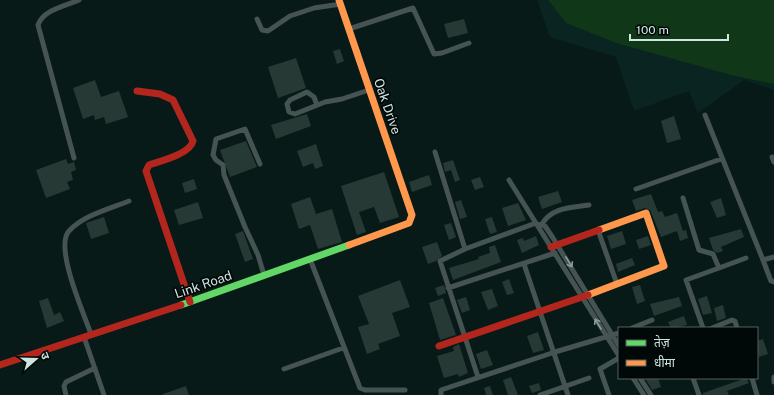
<svg xmlns="http://www.w3.org/2000/svg" width="774" height="395" font-family="'Public Sans','Noto Sans Devanagari',sans-serif">
<rect width="100%" height="100%" fill="#081a17"/>
<!-- built -->
<path fill="#092421" d="M537,0H774V90L744,80L698,113L689,91L634,111L616,57L550,37Z"/>
<!-- green -->
<path fill="#0f3718" d="M548,0H774V84L731,75L616,43L566,23Z"/>
<!-- building -->
<path fill="#273934" d="M464,19L468,33L448,38L444,24Z
M340,49L344,61L337,64L333,51Z
M296,58L306,88L278,98L268,67Z
M95,80L101,97L119,91L128,117L106,124L104,117L95,120L94,115L83,119L73,88Z
M307,114L311,126L276,139L271,125Z
M674,116L681,139L667,143L661,121Z
M246,141L257,167L230,177L220,150Z
M316,144L323,166L315,169L313,163L303,167L297,151Z
M66,159L68,164L74,162L76,170L71,172L73,180L67,182L70,189L46,198L36,170Z
M453,160L460,180L455,182L451,170L445,172L443,163Z
M384,172L399,217L380,223L374,207L359,212L366,232L357,235L341,186Z
M429,175L432,185L412,192L409,182Z
M480,177L484,187L475,190L471,180Z
M194,179L197,189L185,193L182,183Z
M558,191L562,202L542,209L538,197Z
M651,194L658,212L662,211L665,217L677,213L683,231L686,230L688,238L680,241L677,231L661,237L650,210L645,208L636,211L632,200Z
M310,197L316,214L332,209L342,242L318,249L310,225L299,229L291,204Z
M721,198L726,215L717,218L710,202Z
M461,200L467,217L460,219L455,202Z
M198,202L203,218L179,225L174,210Z
M518,203L526,220L508,226L502,208Z
M104,217L109,233L91,239L86,223Z
M492,217L497,232L490,234L485,219Z
M451,223L456,237L449,240L444,225Z
M741,229L744,237L721,247L723,251L717,253L713,250L709,238Z
M243,231L253,259L245,262L235,234Z
M622,231L626,244L611,249L607,236Z
M536,236L539,245L522,253L517,240L523,238L524,241Z
M648,236L651,245L639,249L636,240Z
M437,242L442,256L436,261L428,264L422,247Z
M495,245L501,262L453,280L449,268L479,259L478,257L490,253L489,247Z
M632,258L635,265L618,272L616,264Z
M509,279L514,293L507,295L502,282Z
M400,280L410,307L392,313L400,336L378,344L380,349L367,354L358,327L369,324L358,296Z
M444,285L446,293L438,296L435,288Z
M640,285L645,301L637,304L632,287Z
M492,289L498,306L488,310L481,292Z
M707,296L712,313L703,315L698,299Z
M466,297L470,310L462,313L457,300Z
M679,297L682,306L654,316L650,304Z
M48,298L54,315L60,312L64,321L47,328L39,301Z
M443,298L456,335L440,340L429,303Z
M723,305L726,318L717,321L714,308Z
M684,316L687,325L671,328L668,322Z
M538,332L544,350L533,353L527,336Z
M763,339L768,354L759,357L757,341Z
M459,344L468,373L459,377L458,374L444,378L437,356L454,351L453,347Z
M487,350L493,365L481,369L476,354Z
M511,377L518,395H508L503,380Z
M645,378H658L661,387L652,390Z
M746,378L749,383L727,391L729,395H703V393Z
M539,383L541,390L532,393L529,386Z
M186,386L189,395H163V394Z
M490,386L493,395H486L484,388Z"/>
<g fill="none" stroke-linecap="round" stroke-linejoin="round">
<!-- street -->
<path stroke="#455353" stroke-width="5" d="M257,19L262,30L268,31L290,16L314,8L341,4
M349,29L413,8L434,54L442,53L469,43
M317,105L314,97L307,92L290,100L287,104L289,112L295,114L325,102L342,99L369,90
M705,115L763,260
M435,152L465,249
M772,157L774,162
M74,158L38,25C43,10 65,6 79,0
M260,164L245,129L216,139L213,155L216,160L223,165L224,175L245,227L258,255L264,275
M509,180L619,356
M636,189L721,159
M683,198L699,250L713,254L719,268L686,280L703,328
M542,224C552,207 571,208 589,205
M598,230L617,284
M774,257L763,260L771,281L774,282
M310,259L360,388L365,390H405
M524,264L568,395
M719,268L746,258
M448,288L555,253
M632,328L652,320
M712,328L732,320L735,321L737,328
M91,334C84,314 54,247 69,231C84,215 109,209 129,201
M84,337L104,395
M284,369L343,348
M478,377L440,261L465,249L536,223L545,226L553,238L619,346
M774,377V382
M633,378L644,395
M640,378L651,395
M693,378L699,395
M752,378L757,395
M66,395L64,386L66,382L95,368
M441,395V390L555,352L619,333
M540,395L589,378
M609,395L600,369L619,358"/>
<!-- fast -->
<path stroke="#63d668" stroke-width="7" d="M181,305L349,245"/>
<!-- slow -->
<path stroke="#ff974d" stroke-width="7" d="M339,0L412,215L409,223L349,245
M588,295L664,266L646,213L599,230"/>
<!-- jam -->
<path stroke="#b3261e" stroke-width="7" d="M137,91L160,94L173,100L193,141C190,154 161,161 149,165L146,171L190,302
M551,247L599,230
M439,346L588,295
M0,365L181,305"/>
</g>
<!-- one-way arrows -->
<defs><path id="oneway-shaft" d="M-6 0H5M1.5-3L5.5 0L1.5 3" fill="none" stroke-width="1.6" stroke-linecap="round" stroke-linejoin="round"/></defs>
<g stroke="#8a9c9a">
<use href="#oneway-shaft" transform="translate(569 262) rotate(58)"/>
<use href="#oneway-shaft" transform="translate(598 324) rotate(-121)"/>
</g>
<g text-anchor="middle" stroke-width="3.5" stroke-linejoin="round" paint-order="stroke">
<!-- street labels -->
<g font-size="13" fill="#cfe5e1" stroke="#000907">
<text transform="translate(388 106) rotate(71)" y="5">Oak Drive</text>
<text transform="translate(203 284) rotate(-19)" y="5">Link Road</text>
</g>
</g>
<!-- legend -->
<rect x="618" y="327" width="140" height="52" fill="#000907" stroke="#53615e"/>
<rect x="626" y="340" width="20" height="6" fill="#63d668" stroke="#53615e"/>
<text x="654" y="347" font-size="12" fill="#cfe5e1">तेज़</text>
<rect x="626" y="360" width="20" height="6" fill="#ff974d" stroke="#53615e"/>
<text x="654" y="367" font-size="12" fill="#cfe5e1">धीमा</text>
<!-- north arrow -->
<g transform="translate(36 359) rotate(70)" stroke="#000907" stroke-width="3" paint-order="stroke">
<path d="M0-3L7 15L0 10L-7 15Z" fill="#cfe5e1"/>
<text y="-6" font-size="11" font-weight="bold" text-anchor="middle" fill="#cfe5e1">उ</text>
</g>
<!-- scale -->
<path d="M630 34v6h98v-6" fill="none" stroke="#cfe5e1" stroke-width="2"/>
<text x="636" y="34" font-size="12" fill="#cfe5e1" stroke="#000907" stroke-width="3" paint-order="stroke">100 m</text>
</svg>
